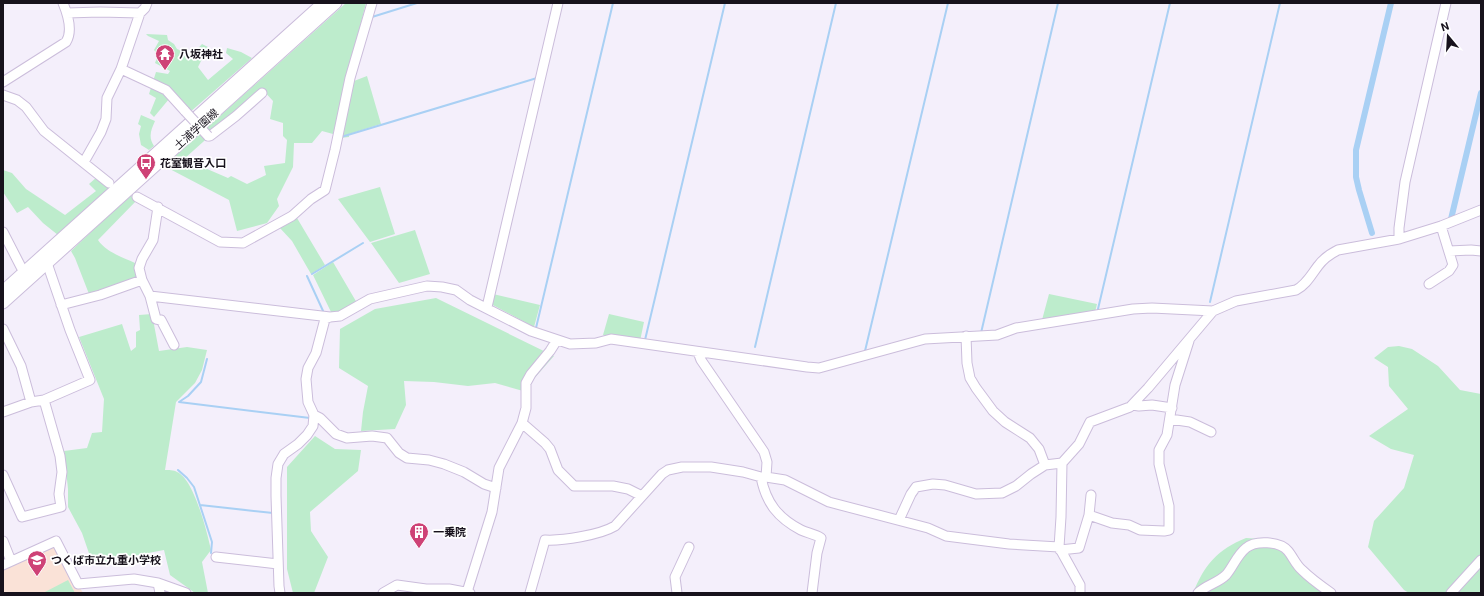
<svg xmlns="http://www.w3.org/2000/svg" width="1484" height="596" font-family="Roboto,'Noto Sans JP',sans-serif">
<rect width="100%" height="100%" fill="#f4effb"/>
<!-- education -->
<path fill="#fae2d7" d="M52,545L56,547L83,593H3V569Z"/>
<!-- green -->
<path fill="#bdeccc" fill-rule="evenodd" d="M346,3H366L333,134L322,131L312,143H294L293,167L277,199L279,206L267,223L237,231L229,200L164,166ZM262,89L273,101L270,119L283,123V136L287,140L285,163L264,166L266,175L247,184L231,176L228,178L184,159Z
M146,34L167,35L168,40L174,44L177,49L192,55L202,44L208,47L198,67L208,80L233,59L226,53L227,48L241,52L252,58L189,113L169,99L154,117L150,113L156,98L149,94L156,72L168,74L170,71L155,63L158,55L154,50L159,41L148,36Z
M367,76L381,124L349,134V137L340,138L354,81Z
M141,115L155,121C151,130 148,137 154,146L149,150L141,145L139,134L141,126L138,124Z
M3,170L12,173L26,189L65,215L96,191L89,184L97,177L109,188L58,235L43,223L28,207L17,213L3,192Z
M380,187L395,234L370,242L338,199Z
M130,195L137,200L98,240C106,252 122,257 135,263L139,277L89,294L75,258L71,251Z
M297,218L325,265L311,274L292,241L279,227Z
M415,230L430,274L399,283L371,243Z
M333,262L357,303L334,314L331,312L313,275Z
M493,294L540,305L534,327L491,304Z
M1049,294L1097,304L1095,312L1042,320Z
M436,298L554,356L523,391L495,383L468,386L434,382L404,381L406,405L395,429L361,431L363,412L368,386L339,368L340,329L375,309Z
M152,314L159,351L187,347L207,350L202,370L195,383L176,402L165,470C168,470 174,470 177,472C194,479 207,532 211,550L202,562L208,593H195L170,575L164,550L112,560L103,563L92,562L82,533L68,507V489L64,451L87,448L92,433L102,432L104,399L79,337L122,324L131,351L136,347V332L140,330L139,315Z
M609,314L644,322L640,341L603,335Z
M1399,346L1412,349L1438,366L1460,390L1481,394V593H1409L1404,590L1368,547L1374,521L1404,488L1414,455L1391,449L1369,436L1408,409L1389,386L1388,367L1374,358L1388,347Z
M315,436L335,449L361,450L358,471L310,512L311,531L328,557L314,593H293L287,569V467Z
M1246,538L1263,539L1278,546L1333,593H1193C1205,564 1217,550 1246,538Z
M68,580L75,593H43Z"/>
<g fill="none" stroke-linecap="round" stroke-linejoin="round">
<!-- stream -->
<path stroke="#a9d0f4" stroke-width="2" d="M372,17L417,3
M341,137L537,78
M312,274L363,243
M307,276L324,313
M1210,302L1280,3
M1098,309L1170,3
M536,328L613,3
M981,333L1058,3
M645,340L725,3
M755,347L836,3
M865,351L948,3
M207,359L201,382L188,396L179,402L310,418
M178,470L187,478L194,487L212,542L211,553
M200,505L273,513"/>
<!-- canal -->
<path stroke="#a9d0f4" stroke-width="6" d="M1451,219L1481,93
M1372,233L1359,190L1356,177V150L1391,3"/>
<defs>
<path id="minor" d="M67,13L100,12L140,13
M121,69L166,90L185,111
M3,82L66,42C73,31 68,15 63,3
M3,95L17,100L26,107L44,131L109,183
M208,136H210L236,116L262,93
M84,162L101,132L106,119L107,98L121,69L140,13L145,8L147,3
M137,197L220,242L243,243L292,216L311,199L325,190L335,150L350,78L372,3
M158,207L153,240L142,259L139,268L142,280L150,296L156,319L161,320L174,345
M3,232L21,267L25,272
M1399,239V228L1405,182L1446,3
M1449,251L1471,250L1481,251
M1429,284L1449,271L1453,265L1441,226
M150,296L330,317L340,316L370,299L427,286L442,287L456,290L470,300L531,331L570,344L596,343L611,339L807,367L819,368L925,339L997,335L1016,328L1133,309L1152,308L1213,311L1236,301L1296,290C1306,285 1311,275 1318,266C1323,259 1330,254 1338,250L1399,239L1441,226L1481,210
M61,305L100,295L142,280
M487,307L558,3
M3,329L21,366L31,402
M966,336L967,363L970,378L976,388L993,411L1005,422L1030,438L1039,449L1045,465L1062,463
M698,352L701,360L764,452L767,462L766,477
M1132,405L1139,406L1152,405L1172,408
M3,412L31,402L44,400L90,380L70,330L47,263
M314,415L320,418L336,434L347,438L372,436L387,438L399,453L407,458L429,460L444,464L464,472L484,484L496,488
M1170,419L1190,422L1211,432
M522,423L545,443L550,449L558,470L574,486H613L628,489L642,496
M3,475L22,517L61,507L59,494L62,472L60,456L44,400
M761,477C766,503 778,518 801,530C807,533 815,534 821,538L817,553L812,593
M1089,515L1091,495
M899,520L911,494L916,487L933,484L945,485L976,494L1002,493L1016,486L1031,474L1045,465
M3,541L11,561
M1060,550L1079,548L1089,515L1112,523L1129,525L1140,530L1164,531L1169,530V506L1159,464V450L1167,435L1175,385L1189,341
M216,557L278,564
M3,565L56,541L78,584L134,579L158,583L186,593
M158,583L160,593
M467,592L492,512L499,468L522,423L526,408V383L531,374L550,351L557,340
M280,593L279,586L276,496V478L278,464L284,454L298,444L307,435L313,426L314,415L308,402L306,379L308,368L316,353L325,319L330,317
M383,593L397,585L426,589H449L470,593
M530,593L545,540C562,541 600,535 615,526L662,474L668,470L682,467H711L743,472L761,477H766L785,480L829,502L928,528L946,536L1009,544L1059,547
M677,593L675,577L689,547
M1080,593V585L1059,547L1061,517L1062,463L1079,444L1090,422L1130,407L1148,388L1213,311
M1198,593C1206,585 1218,583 1226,575C1233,567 1237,555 1246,548C1255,540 1280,541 1288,551C1293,557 1296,565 1302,570C1311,579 1321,586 1331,593
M1451,593L1481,560"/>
<path id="major" d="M3,291L323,3
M3,303L336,3"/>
</defs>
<!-- minor casing -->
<use href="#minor" stroke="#cbbddb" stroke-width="11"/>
<!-- major casing -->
<use href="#major" stroke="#cbbddb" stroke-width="13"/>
<!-- minor -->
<use href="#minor" stroke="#fff" stroke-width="9"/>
<!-- major -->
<use href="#major" stroke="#fff" stroke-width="11"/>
<defs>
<path id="minor-bridge" d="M185,111L208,136"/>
</defs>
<!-- minor-bridge casing -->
<use href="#minor-bridge" stroke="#cbbddb" stroke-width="11" stroke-linecap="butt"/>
<!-- minor-bridge -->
<use href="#minor-bridge" stroke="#fff" stroke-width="9"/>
</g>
<!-- icons -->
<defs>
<symbol id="temple-pin" viewBox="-11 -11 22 30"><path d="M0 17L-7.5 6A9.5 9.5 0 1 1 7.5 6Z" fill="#ce4276" stroke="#fff"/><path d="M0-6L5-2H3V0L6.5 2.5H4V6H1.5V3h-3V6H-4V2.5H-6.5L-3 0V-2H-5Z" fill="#fff"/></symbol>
<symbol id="bus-pin" viewBox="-11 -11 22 30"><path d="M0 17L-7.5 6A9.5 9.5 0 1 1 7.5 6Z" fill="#ce4276" stroke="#fff"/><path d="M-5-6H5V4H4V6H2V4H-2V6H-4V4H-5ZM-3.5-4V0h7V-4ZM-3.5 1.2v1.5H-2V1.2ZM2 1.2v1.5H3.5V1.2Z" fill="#fff"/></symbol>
<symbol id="building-pin" viewBox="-11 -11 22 30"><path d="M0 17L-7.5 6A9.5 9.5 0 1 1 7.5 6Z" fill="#ce4276" stroke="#fff"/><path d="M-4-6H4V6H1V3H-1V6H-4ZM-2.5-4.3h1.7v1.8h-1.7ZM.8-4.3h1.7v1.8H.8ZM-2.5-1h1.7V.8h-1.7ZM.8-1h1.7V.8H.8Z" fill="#fff"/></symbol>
<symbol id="school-pin" viewBox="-11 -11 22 30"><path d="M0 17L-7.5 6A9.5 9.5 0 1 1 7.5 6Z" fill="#ce4276" stroke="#fff"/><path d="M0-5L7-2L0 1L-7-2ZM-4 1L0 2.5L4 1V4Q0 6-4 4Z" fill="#fff"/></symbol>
</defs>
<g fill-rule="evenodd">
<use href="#temple-pin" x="154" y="43" width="22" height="30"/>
<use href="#bus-pin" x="135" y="152" width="22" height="30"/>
<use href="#building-pin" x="408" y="521" width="22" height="30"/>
<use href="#school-pin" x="26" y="549" width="22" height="30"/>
</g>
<g text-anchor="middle" stroke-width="3.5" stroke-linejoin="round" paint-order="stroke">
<!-- poi labels -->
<g font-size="11" font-weight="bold" fill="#17121c" stroke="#fff" text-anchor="start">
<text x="179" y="58">八坂神社</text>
<text x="160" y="167">花室観音入口</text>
<text x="433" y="536">一乗院</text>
<text x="51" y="564">つくば市立九重小学校</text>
</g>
<!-- street labels -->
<g font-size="11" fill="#17121c" stroke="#fff">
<text transform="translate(196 129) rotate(-42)" y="4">土浦学園線</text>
</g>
</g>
<!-- border -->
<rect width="1484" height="596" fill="none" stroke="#17121c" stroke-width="8"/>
<!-- north arrow -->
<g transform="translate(1448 36) rotate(342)" stroke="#ffffff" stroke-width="3" paint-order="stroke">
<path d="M0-3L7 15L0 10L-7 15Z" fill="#17121c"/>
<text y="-6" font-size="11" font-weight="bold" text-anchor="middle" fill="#17121c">N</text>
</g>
</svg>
